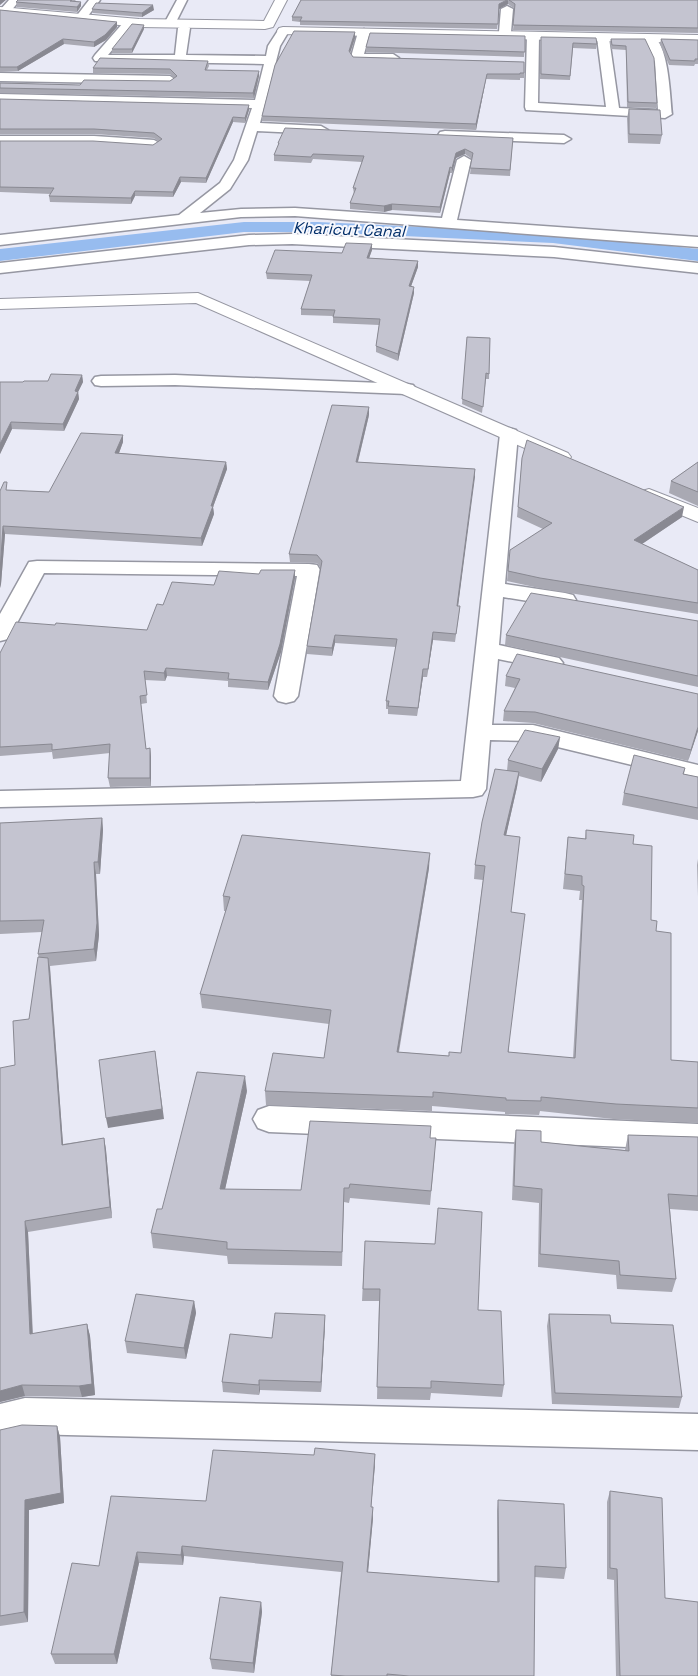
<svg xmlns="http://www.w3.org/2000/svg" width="698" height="1676" font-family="'Space Grotesk',sans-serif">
<rect width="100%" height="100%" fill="#e9eaf6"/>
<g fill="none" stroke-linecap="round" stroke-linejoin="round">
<!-- canal -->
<path fill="#97bcef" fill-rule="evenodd" d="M244,222H318L553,233L698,249V261L553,243L318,232H244L0,261V249Z"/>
<defs>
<path id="street" d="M9,0H20L10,12H2L0,10Z
M89,0H100L85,20H77L75,18Z
M177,0H187L174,26H166L164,24Z
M507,6L513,9L511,32L505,35L499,32L501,9Z
M127,22L133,25L108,55H175L178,28L184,25L190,28L186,55L266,56L268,46L279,29H287L289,31L280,46L260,123L321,126L328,130L321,134L257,131L248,160L230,189L200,213L241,209L295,208L442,218L457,160L464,156L471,160L457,220L698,237V247L295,216L241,217L0,245V235L179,215L220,183L234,160L252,108L0,102V94L255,100L264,64L95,61L93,58L95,55L123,23Z
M364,29L370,32L364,54H393L399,58L397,61L353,60L351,57L358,32Z
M533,33L539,36L538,103L606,107L597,38L603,35L609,38L619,108L658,110L655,62L644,38L650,35C669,39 670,98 672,114L665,118L526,110L525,107L527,36Z
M0,73L170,76L176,80L170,84L0,81Z
M445,131L564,135L571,139L564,143L440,138L438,135L440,132Z
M0,136H94L154,140L161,144L154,148L94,144H0Z
M292,234L554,247L698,263V273L554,257L292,244L249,245L0,273V263L249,235Z
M175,375L407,384L413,385L416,389L413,393L407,394L175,385L101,386L95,385L92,381L95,377L101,376Z
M509,428L516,430L518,434L505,584L565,593L573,595L576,600L573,605L565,607L503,597L499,645L559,658L563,663L559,668L551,670L498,659L492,725H533L698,765V781L533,741L490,740L486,789L482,795L473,797L0,807V791L461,781L500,434L502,430Z
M37,561L309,564L317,565L320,570L298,696L294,701L286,703L278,701L274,696L297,576L44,573L11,634L8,639L0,641V614L29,562Z
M269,1106L698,1124V1150L269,1132L258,1128L253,1119L258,1110Z
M25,1398L698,1414V1450L25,1434L0,1440V1404Z"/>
<path id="secondary" d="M275,0H287L273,27L265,29L139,27L0,13V7L139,19L264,21Z
M283,27L698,35V43L279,34L277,31L279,28Z
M198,293L568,453L571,457L568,461L561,463L554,461L196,303L0,309V299Z
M649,489L698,508V522L642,499L639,495L642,491Z"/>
</defs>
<!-- street casing -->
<use href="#street" stroke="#9697a2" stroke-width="3"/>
<!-- secondary casing -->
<use href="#secondary" stroke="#9697a2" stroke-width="2"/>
<!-- street -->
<use href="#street" fill="#fff" fill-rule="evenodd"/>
<!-- secondary -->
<use href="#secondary" fill="#fff" fill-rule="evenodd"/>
</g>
<!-- wall -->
<path fill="#a9a9b3" d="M76,0L75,1L81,2V6L77,12L17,7L16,2Z
M301,0H698V33L513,30L515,9L508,4L499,9L497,29L300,25V22L292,21V17Z
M92,9L154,10L142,17L93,13Z
M0,10L117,22V27L106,40L94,47L64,44L18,71L0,72Z
M144,29L132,53H112V49Z
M355,32V38L350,53L353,57L524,62V78H520V80L486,79L476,130L262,121V116Z
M525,36L524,57L366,52V47Z
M541,37L597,44L596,49L573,48L570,80L540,79Z
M611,39H645L657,103L656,108L627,107L626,50L611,49L610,43Z
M661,39L698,40V64H695L694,66L669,65L660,44Z
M208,61L209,66L207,70L259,76L254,98L0,93V83L80,85L170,81L174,78L170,74L93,73V68Z
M0,99L249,105V110L245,123L233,122L206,183L181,182L173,197L135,196L131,204L50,202L49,196L51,194L0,192V141L153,145L159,142L154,138L94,134H0Z
M629,109L662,135L660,144L628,143L627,118Z
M513,138L510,176L470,174L472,159L465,154L456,158L452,173H450L440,213L392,210L384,212L350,209V203L354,194L353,188L362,162L313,159L311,163L274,161V155L278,146V143Z
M372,244V250L369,258L418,261V267L411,286L414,293L398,361L376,352V346L379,325L333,323V316L301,315V309L310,281L267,279L266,273L342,253Z
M467,337L490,338L489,379H486L482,413L462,404Z
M82,375L83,382L78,392L79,399L64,431L12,429L0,454V382H23L48,381Z
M369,415L358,462L475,469L458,606H460L459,614L455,642L433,640L427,677H423L417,716L388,714V709H386V701L396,647L335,643L332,656L307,654V646L320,567L317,563L290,562L289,554Z
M123,435V442L119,453L226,462L227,469L213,507L214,514L202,546L5,534L1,584L0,588V491L8,490L49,492Z
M522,458L682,517L642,544L698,570V614L539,588L507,581L510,550L543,529L517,517Z
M698,462V506L669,493L671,481Z
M295,570V578L281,652L268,690L228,687V681L167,676L165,681L145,680L147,703L141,704L146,749L150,748L151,757V786L110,787L108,778L110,753L53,759L52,752L0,756V653L55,625L147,630L163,605L214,585L259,574Z
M698,621V687L505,645L506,635Z
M506,676L698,694V731L688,761L533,723L503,721L504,711L515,688L505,686Z
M560,737L558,749L541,782L519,776L517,787L506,835L511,912L509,1052L573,1058L582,900H579L580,891L563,889L568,837L585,839L586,830L633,844L651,920L656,931L671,1060L698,1062V1123L613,1119L540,1111L539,1115L505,1114V1112L432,1106V1111L266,1105L265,1091L324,1058L329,1024L202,1008L200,994L226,911H224L223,896L429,868L399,1052L449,1056L461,1053L483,880L474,879L475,865L507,771L508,760Z
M685,768L684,774L698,777V820L622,805L624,793Z
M102,818L103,830L100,874H96L99,935L96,961L50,966L63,1144L104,1138L106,1150L112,1218L28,1232L33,1334L87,1324L90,1336L95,1395L82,1397L25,1396L0,1402L11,1066L15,1065L29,1019L39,958L38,954L42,932L0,934V823Z
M698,859V897L697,865Z
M247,1091L225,1189L301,1190L430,1138L435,1153L430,1205L350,1198L349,1203L344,1202L342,1266L228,1264L227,1256L153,1248L151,1233L162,1209Z
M516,1130L541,1142L625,1150L628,1135L698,1137V1211L670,1209L676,1279L672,1292L617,1289L616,1275L538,1267L539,1203L512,1200L514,1144Z
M365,1241L478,1310L504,1385L502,1397L431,1393L430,1400L377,1399L379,1301H362Z
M194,1301L196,1313L186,1359L127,1353L125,1341Z
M549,1314L611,1323L682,1397L679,1408L552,1404L547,1326Z
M325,1315V1325L321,1392L260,1390L259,1395L223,1392L222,1382L272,1338Z
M57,1426L60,1437L64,1503L29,1510L28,1622L0,1626V1430Z
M375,1454L371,1507L373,1518L368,1572L497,1582V1511L498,1500L566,1568L564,1579L534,1577V1676H331L341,1572L184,1556L183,1565L139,1563L117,1664H55L51,1654L99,1566L206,1501L314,1455Z
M610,1491L665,1598L698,1676H616L614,1580L607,1579V1502Z
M261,1602L262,1612L254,1673L212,1669L210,1659Z"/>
<!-- shaded-wall -->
<path fill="#898992" d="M0,0H6L0,5Z
M508,0V4L499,9L497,29L499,4Z
M81,2V6L77,12V7Z
M153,5L154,10L142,17V13Z
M117,22V27L106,40L94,47V42Z
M144,25V29L132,53V49Z
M355,32V38L349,56V51Z
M63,39L64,44L18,71L17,67Z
M259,71V76L254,98L253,93Z
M487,74L486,79L476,130V124Z
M249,105V110L245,123V118Z
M233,117V122L206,183V178Z
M465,149V154L456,158L452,173V168L456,153Z
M450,167V173L440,213V207Z
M180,177L181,182L173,197V192Z
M135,191V196L131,204V198Z
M392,204V210L384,212V206Z
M372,244V250L367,264V258Z
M418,261V267L409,292V286Z
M414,287V293L398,361V354Z
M82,375L83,382L78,392L79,399L64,431L63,424L75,391Z
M369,407V415L356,469V462Z
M11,422L12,429L0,454V444Z
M123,435V442L116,461L115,453Z
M226,462L227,469L213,507L214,514L202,546L201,538L211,506Z
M475,469V477L457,614V606Z
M684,507L682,517L633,550L634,540Z
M3,526L5,534L1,584L0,588V572Z
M295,570V578L281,652L268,690V682Z
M433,632V640L427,677L428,669Z
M335,635V643L332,656V648Z
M166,668L167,676L165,681L164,673Z
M423,669V677L417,716L418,708Z
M698,727V731L688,761L691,750Z
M560,737L558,749L541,782L542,769Z
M150,748L151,757V786L150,778Z
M519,772L517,787L503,849L504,835Z
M102,818L103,830L100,874L98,862Z
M430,853L429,868L396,1066L397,1052Z
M94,862L96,874L99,935L96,961L94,949Z
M48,958L50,970L64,1157L62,1145Z
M155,1051L164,1119L108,1128L106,1118Z
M245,1076L247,1091L222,1203L220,1189Z
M104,1138L106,1150L112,1218L110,1207Z
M25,1221L28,1232L33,1346L30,1334Z
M194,1301L196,1313L186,1359L184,1348Z
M325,1315V1325L321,1392V1382Z
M87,1324L90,1336L95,1395L82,1397L79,1386Z
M259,1380L260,1390L259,1395Z
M22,1385L25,1396L0,1402V1391Z
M57,1426L60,1437L64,1503L29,1510L28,1622L24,1612L25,1500Z
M375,1454V1466L370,1518L371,1507Z
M373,1507V1518L367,1583V1572Z
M182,1546L184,1556L183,1565L181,1555Z
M137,1552L139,1563L117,1664L114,1654Z
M261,1602L262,1612L254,1673L253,1663Z"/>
<!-- building -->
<path fill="#c4c4d0" stroke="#898992" d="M18,0H72L70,1L81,2L77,7L16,2Z
M301,0H507L499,4L498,24L300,21L302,17H292Z
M509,0H698V28L513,25L515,4Z
M96,3L153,5L142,13L92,9Z
M0,10L117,22L105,35L94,42L63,39L17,67H0Z
M132,24L144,25L132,49H112Z
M294,31L355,32L349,51L353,57L524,62V73H520V74H487L476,124L262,116L275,65Z
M370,33L525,36V52L366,47Z
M541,37L596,38L597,44L573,43L570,76L541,74Z
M611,39H645L654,58L657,103L628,102L626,46L612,45Z
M661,39L698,40V59H695V61L670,60Z
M100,58L208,61L205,70L259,71L253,93L0,88V83L80,85L84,80L170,81L177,76L170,69L93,68Z
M0,99L249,105L245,118L233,117L206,178L180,177L173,192L135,191L131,198L49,196L54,188L0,187V141H93L153,145L162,139L154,133L94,129H0Z
M629,109L660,110L662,135L629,134Z
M285,128L513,138L510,170L470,168L473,153L465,149L456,153L452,168L450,167L440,207L392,204L384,206L350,203L356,188H353L364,156L313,154L311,157L274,155L279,143H278Z
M346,243L372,244L367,258L418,261L409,286L414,287L398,354L376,346L380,319L333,317L335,310L301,309L312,275L266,273L275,250L342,253Z
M467,337L490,338L489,374L486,373L483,407L462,399Z
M51,374L82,375L75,391L78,392L63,424L11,422L0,444V382H23L24,381H48Z
M332,405L369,407L356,462L475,469L457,606H460L456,634L433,632L428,669H423L418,708L388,706L389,701H386L397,639L335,635L332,648L307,646L322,561L317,555L289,554Z
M81,433L123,435L115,453L226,462L211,506H213L201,538L3,526L0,572V491L4,482H7L6,490L49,492Z
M527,440L684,507L634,540L698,570V603L540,578L508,571L510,550L552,523L518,507L522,458Z
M698,462V492L671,481Z
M261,570H295L280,644L268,682L228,679L229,673L166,668L164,673L144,671L147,695L140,696L146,749L150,748V778H108L110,744L52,750V744L0,747V653L16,622L55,625L56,623L147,630L157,604L163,605L172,582L214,585L219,571L259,574Z
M531,593L698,621V676L506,635Z
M517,654L698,694V727L691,750L535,712L504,711L520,679L506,676Z
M525,730L560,737L542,769L508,760Z
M634,755L685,768L683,774L698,777V808L624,793Z
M495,769L519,772L504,835L520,837L511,912L525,914L508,1052L575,1058L584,886L582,885V876L565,874L568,837L586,839V830L634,835L633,844L652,846L651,920L657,921L656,931L671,933V1060L698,1062V1108L616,1104L541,1097V1101L506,1100V1098L433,1092V1097L265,1091L273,1053L324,1058L331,1010L200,994L230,897L223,896L242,835L430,853L397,1052L449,1056V1052L461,1053L485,866L475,865L482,822Z
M102,818L98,862H94L97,923L94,949L38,954L44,920L0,921V823Z
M38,957L48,958L62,1145L104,1138L110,1207L25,1221L30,1334L87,1324L92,1384L79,1386L22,1385L0,1391V1068L15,1065L13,1021L29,1019Z
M155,1051L162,1109L106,1118L99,1060Z
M197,1072L245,1076L220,1189L301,1190L310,1121L431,1126L430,1138H436L431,1191L350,1184L349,1188H344L342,1252L227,1249V1242L151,1233L157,1209H162L168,1186Z
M516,1130L541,1131V1142L629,1151L628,1135L698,1137V1196L668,1194L676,1279L620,1275L619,1261L540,1254L542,1189L514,1186Z
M438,1208L482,1212L478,1310L501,1311L504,1385L431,1381V1388L377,1387L380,1289H363L365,1241L435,1244Z
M136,1294L194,1301L184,1348L125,1341Z
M275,1313L325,1315L321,1382L259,1380V1385L222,1382L230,1334L272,1338Z
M549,1314L610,1315L611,1323L673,1325L682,1397L555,1393Z
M22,1425L57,1426L61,1493L25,1500L24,1612L0,1616V1430Z
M315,1448L375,1454L371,1507H373L367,1572L499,1582L498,1500L564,1504L566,1568L535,1566L534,1676H409L387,1674V1676H345L331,1675L343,1562L182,1546L181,1555L137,1552L114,1654H51L72,1563L99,1566L111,1496L206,1501L213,1450L314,1455Z
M610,1491L662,1498L665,1598L698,1602V1676H620L617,1569L610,1568Z
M220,1597L261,1602L253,1663L210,1659Z"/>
<g text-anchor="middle" stroke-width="4" stroke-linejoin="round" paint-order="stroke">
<!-- far-water labels -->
<g font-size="16" font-style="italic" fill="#002d68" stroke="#f7f8fd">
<text transform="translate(349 229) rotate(2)" y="6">Kharicut Canal</text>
</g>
</g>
</svg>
